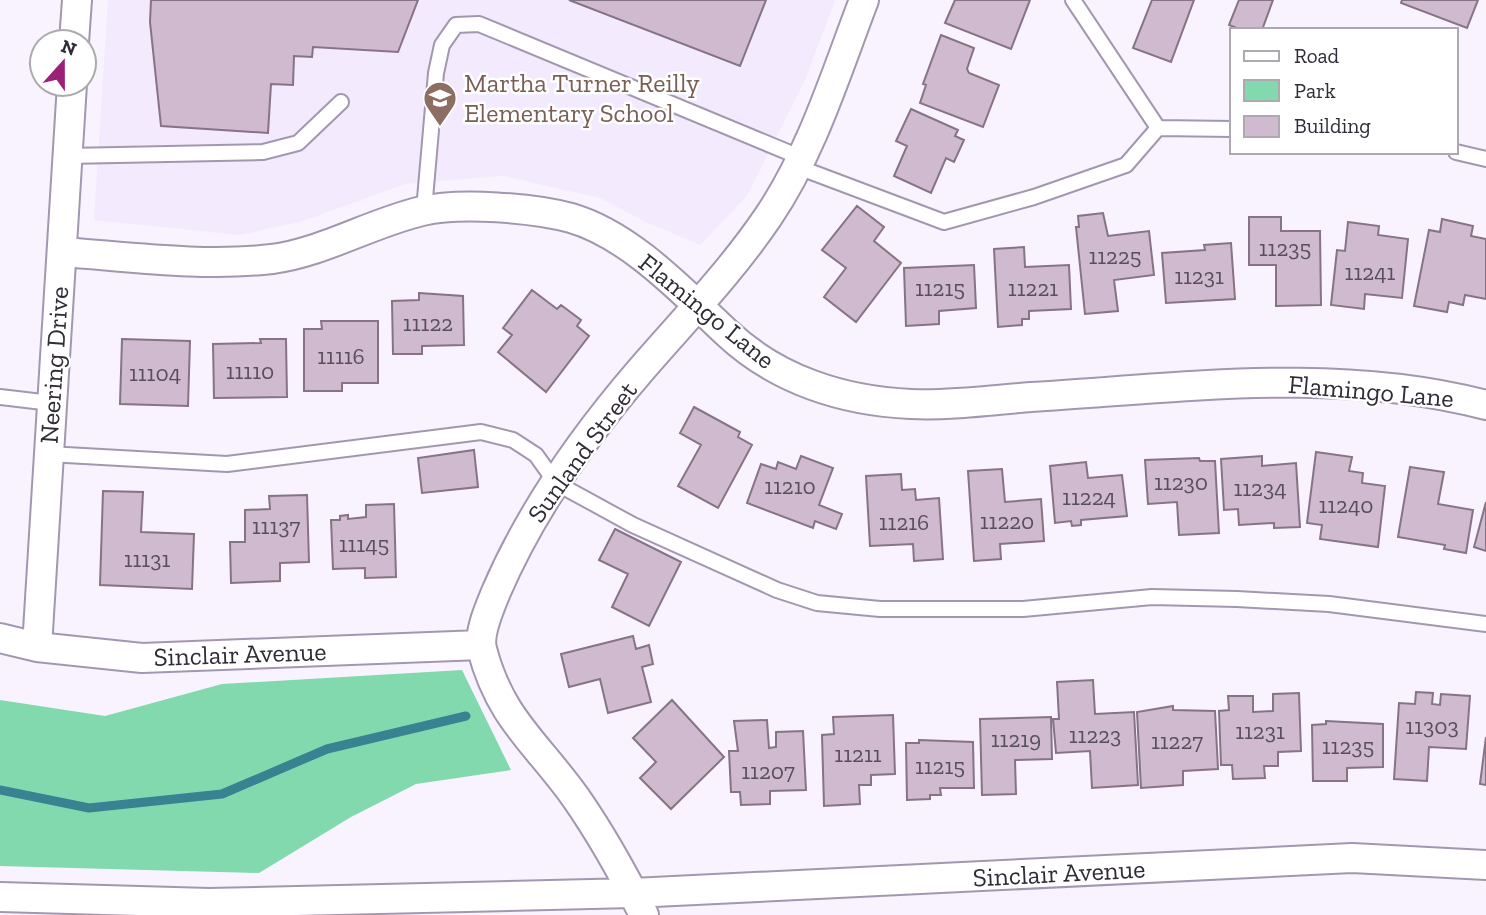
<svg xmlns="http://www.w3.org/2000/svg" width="1486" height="915" font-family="'Zilla Slab',serif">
<rect width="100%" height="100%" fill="#f8f3fe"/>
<!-- built -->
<path fill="#f3eafe" d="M108,0H835L805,80L746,197L700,245L648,223L600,198L503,176L405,184L303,221L240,235L94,220Z"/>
<!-- green -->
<path fill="#82d9ae" d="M462,670L511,770L416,784L351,817L259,873L0,866V700L105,716L222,684Z"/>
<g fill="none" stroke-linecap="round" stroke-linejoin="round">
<!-- stream -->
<path stroke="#388291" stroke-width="9" d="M0,790L89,808L222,794L327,749L466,716"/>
</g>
<!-- building -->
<path fill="#cfbacf" stroke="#867386" stroke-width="2" d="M151,0H418L398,52L313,47L312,57L294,56L293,85L271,84L268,133L161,126L150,22Z
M569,0H766L740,66Z
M955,0H1030L1011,49L945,23Z
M1152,0H1194L1171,62L1133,48Z
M1239,0H1273L1262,30H1242L1229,25Z
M1402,0H1478L1467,28L1401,3Z
M941,35L974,48L967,69L969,73L999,85L983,127L920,103L926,85L923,84Z
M911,109L958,130L955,136L964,140L954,162L946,158L931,193L894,176L907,146L896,141Z
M857,206L884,227L874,241L901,263L856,322L824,297L846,268L822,250Z
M1103,213L1108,236L1149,231L1154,275L1114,280L1118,311L1085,314L1076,227H1079L1078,216Z
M1249,217H1281V231H1320L1321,305L1276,306V265H1249Z
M1442,219L1473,226L1471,236L1486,239V299L1465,295L1463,305L1449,302L1447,312L1414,306L1429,230L1440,232Z
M1348,222L1379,226L1378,235L1408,239L1402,298L1365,294L1364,309L1331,305L1337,250L1345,251Z
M1231,243L1235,299L1166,303L1162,253L1205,250L1204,245Z
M1024,247L1025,267L1069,265L1071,309L1029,311V319H1022V325L998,327L994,249Z
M974,265L976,308L939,311V324L906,326L904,268Z
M532,290L557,309L561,305L581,320L577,326L589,336L546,392L498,352L512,335L503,328Z
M419,293L463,296L464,345L422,346V354H393L392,301L419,300Z
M321,321H378V383H342V391H304V329H322Z
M122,339L190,341L188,406L120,404Z
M260,339H286L287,397L214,398L213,344L261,343Z
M694,407L740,432L738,437L752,445L718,508L678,486L701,445L680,433Z
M474,450L478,487L422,493L418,458Z
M1316,452L1352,457L1349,471L1363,473L1362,483L1385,486L1378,547L1320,539L1322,525L1307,523Z
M801,456L833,468L819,505L842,514L836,529L815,521L813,528L747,503L761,464L776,469L778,462L796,469Z
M1262,456V466L1296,463L1300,527L1274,528V523L1239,525L1238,509L1224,510L1221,459Z
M1199,458L1200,461H1215L1219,533L1179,535L1177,502L1148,504L1145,460Z
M1086,462L1088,478L1122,475L1127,516L1081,520V525L1072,526L1071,521L1055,523L1050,466Z
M1410,467L1444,472L1438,504L1473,510L1466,553L1444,549L1445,545L1398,537Z
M1002,469L1005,502L1041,499L1044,541L1000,544L1001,559L974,561L968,471Z
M901,474L902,490L915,489L916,500L939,498L943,559L914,561L913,544L870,546L866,476Z
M103,491L143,492L141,532L194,534L192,589L100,585Z
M307,495L309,562L280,563V581L231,583L230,542H245V510L270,509L269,496Z
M1486,502V551L1474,547Z
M394,504L396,577L365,578V568L333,569L331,520H340V516L348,515V519L366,517V505Z
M615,529L681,562L649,626L612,607L628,574L599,560Z
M633,636L636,649L649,645L653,664L642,667L651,702L608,713L600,679L569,687L561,654Z
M1093,680L1095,714L1134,712L1138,785L1092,788L1090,751L1056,753L1053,719H1059L1057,682Z
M1416,692L1433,693L1432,704L1440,705L1441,694L1470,696L1466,749L1429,747L1427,781L1394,779L1399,703L1415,704Z
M1299,693L1301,751L1278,752V766H1264L1265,778L1233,779L1232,765H1221L1219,711L1229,710L1228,696H1253V712L1273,711V694Z
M672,700L724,757L671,809L640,778L656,762L633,738Z
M1173,706V710L1215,711L1218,769L1183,771V785L1141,788L1137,712Z
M893,715L895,774L871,775V785H859L860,804L824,806L822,735L834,734L833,717Z
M1051,717L1052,759L1015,760L1016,794L982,795L980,719Z
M767,720L769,748L776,747V732L803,731L806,790L770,791V804L741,805L740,792H731L729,751H738L734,721Z
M1326,721L1383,724V767L1347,768V781H1313L1312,725L1326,724Z
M1486,737V785L1480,784Z
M919,740L973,742L974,788H940L941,795H930V799L907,800L906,743H919Z"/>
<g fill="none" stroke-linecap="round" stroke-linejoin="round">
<defs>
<path id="lane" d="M1073,0L1158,128L1232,129
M1456,152L1486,159
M67,156L263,152L298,143L341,102
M798,167L944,222L1034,197L1126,165L1158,128
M424,210L436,73L442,45L456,25L479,24L802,158
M0,397L51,403
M48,454L227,464L481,432L513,440L536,455L556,483L633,525L777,590L817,603L880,609H1023L1152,597L1237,599L1329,604L1486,624"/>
<path id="street" d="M74,42L77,0
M63,252C131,257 204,267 272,259C324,252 371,223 422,211C460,202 534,208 571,218C630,235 683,292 727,333C777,380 843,401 911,404C950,406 992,400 1031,397C1181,388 1338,366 1486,405
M0,638L37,647L142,658L481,645
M37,647L72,84
M0,897L209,903L633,893L1352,858L1486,865
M644,915C624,875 601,834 576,798C537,743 500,719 482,649C478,633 490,607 496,592C530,513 584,436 640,371C684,320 730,273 768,217C812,152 836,73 864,0"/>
</defs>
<!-- lane casing -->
<use href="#lane" stroke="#a397b0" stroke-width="18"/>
<!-- street casing -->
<use href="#street" stroke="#a397b0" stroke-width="32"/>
<!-- lane -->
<use href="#lane" stroke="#fff" stroke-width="14"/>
<!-- street -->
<use href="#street" stroke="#fff" stroke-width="28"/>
</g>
<!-- icons -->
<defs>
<symbol id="school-pin" viewBox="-11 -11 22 30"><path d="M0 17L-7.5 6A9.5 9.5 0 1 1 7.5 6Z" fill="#8d6e63" stroke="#fff"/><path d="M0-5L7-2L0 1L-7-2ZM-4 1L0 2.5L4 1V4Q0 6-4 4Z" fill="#fff"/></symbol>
</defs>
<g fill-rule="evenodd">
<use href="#school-pin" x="421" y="79" width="38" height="52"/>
</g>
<g text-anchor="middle" stroke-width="5" stroke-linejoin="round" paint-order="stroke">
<!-- number labels -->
<g font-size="23" fill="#584f5c">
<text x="1285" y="256">11235</text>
<text x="1115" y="264">11225</text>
<text x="1370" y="280">11241</text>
<text x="1199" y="284">11231</text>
<text x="940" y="296">11215</text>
<text x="1033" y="296">11221</text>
<text x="428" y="331">11122</text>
<text x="341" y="364">11116</text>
<text x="250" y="379">11110</text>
<text x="155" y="381">11104</text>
<text x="1181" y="490">11230</text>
<text x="790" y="494">11210</text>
<text x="1260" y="496">11234</text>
<text x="1089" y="505">11224</text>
<text x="1346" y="513">11240</text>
<text x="1007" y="529">11220</text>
<text x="904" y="530">11216</text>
<text x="276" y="534">11137</text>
<text x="364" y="552">11145</text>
<text x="147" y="567">11131</text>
<text x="1432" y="734">11303</text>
<text x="1260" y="739">11231</text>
<text x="1095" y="743">11223</text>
<text x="1016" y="747">11219</text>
<text x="1177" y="749">11227</text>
<text x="1348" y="754">11235</text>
<text x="858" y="762">11211</text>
<text x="940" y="774">11215</text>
<text x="768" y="779">11207</text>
</g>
<!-- education labels -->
<g font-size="26" fill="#785e54" stroke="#fff" text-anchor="start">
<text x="464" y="92">Martha Turner Reilly<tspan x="464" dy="30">Elementary School</tspan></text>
</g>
<!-- street labels -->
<g font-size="26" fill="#302b35" stroke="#fff">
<text transform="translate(707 311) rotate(39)" y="9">Flamingo Lane</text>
<text transform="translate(54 365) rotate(-86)" y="9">Neering Drive</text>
<text transform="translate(1371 391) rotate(5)" y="9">Flamingo Lane</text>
<text transform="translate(582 452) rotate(-54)" y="9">Sunland Street</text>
<text transform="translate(240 654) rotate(-2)" y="9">Sinclair Avenue</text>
<text transform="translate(1059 873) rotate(-3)" y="9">Sinclair Avenue</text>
</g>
</g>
<!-- legend -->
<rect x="1230" y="28" width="228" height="126" fill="#ffffff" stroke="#acaaae" stroke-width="2"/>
<rect x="1244" y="51" width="35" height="10" fill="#ffffff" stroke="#acaaae" stroke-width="2"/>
<text x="1294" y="63" font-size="21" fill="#302b35">Road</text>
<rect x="1244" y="80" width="35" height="21" fill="#82d9ae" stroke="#acaaae" stroke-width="2"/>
<text x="1294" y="98" font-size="21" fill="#302b35">Park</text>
<rect x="1244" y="116" width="35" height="21" fill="#cfbacf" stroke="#acaaae" stroke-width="2"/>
<text x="1294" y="133" font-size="21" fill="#302b35">Building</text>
<!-- north arrow -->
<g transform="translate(63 63) rotate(21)"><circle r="33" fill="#ffffff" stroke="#acaaae" stroke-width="2"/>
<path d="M0-5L12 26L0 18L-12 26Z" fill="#9b2077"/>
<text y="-10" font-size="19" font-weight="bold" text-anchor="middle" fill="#302b35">N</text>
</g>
</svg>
